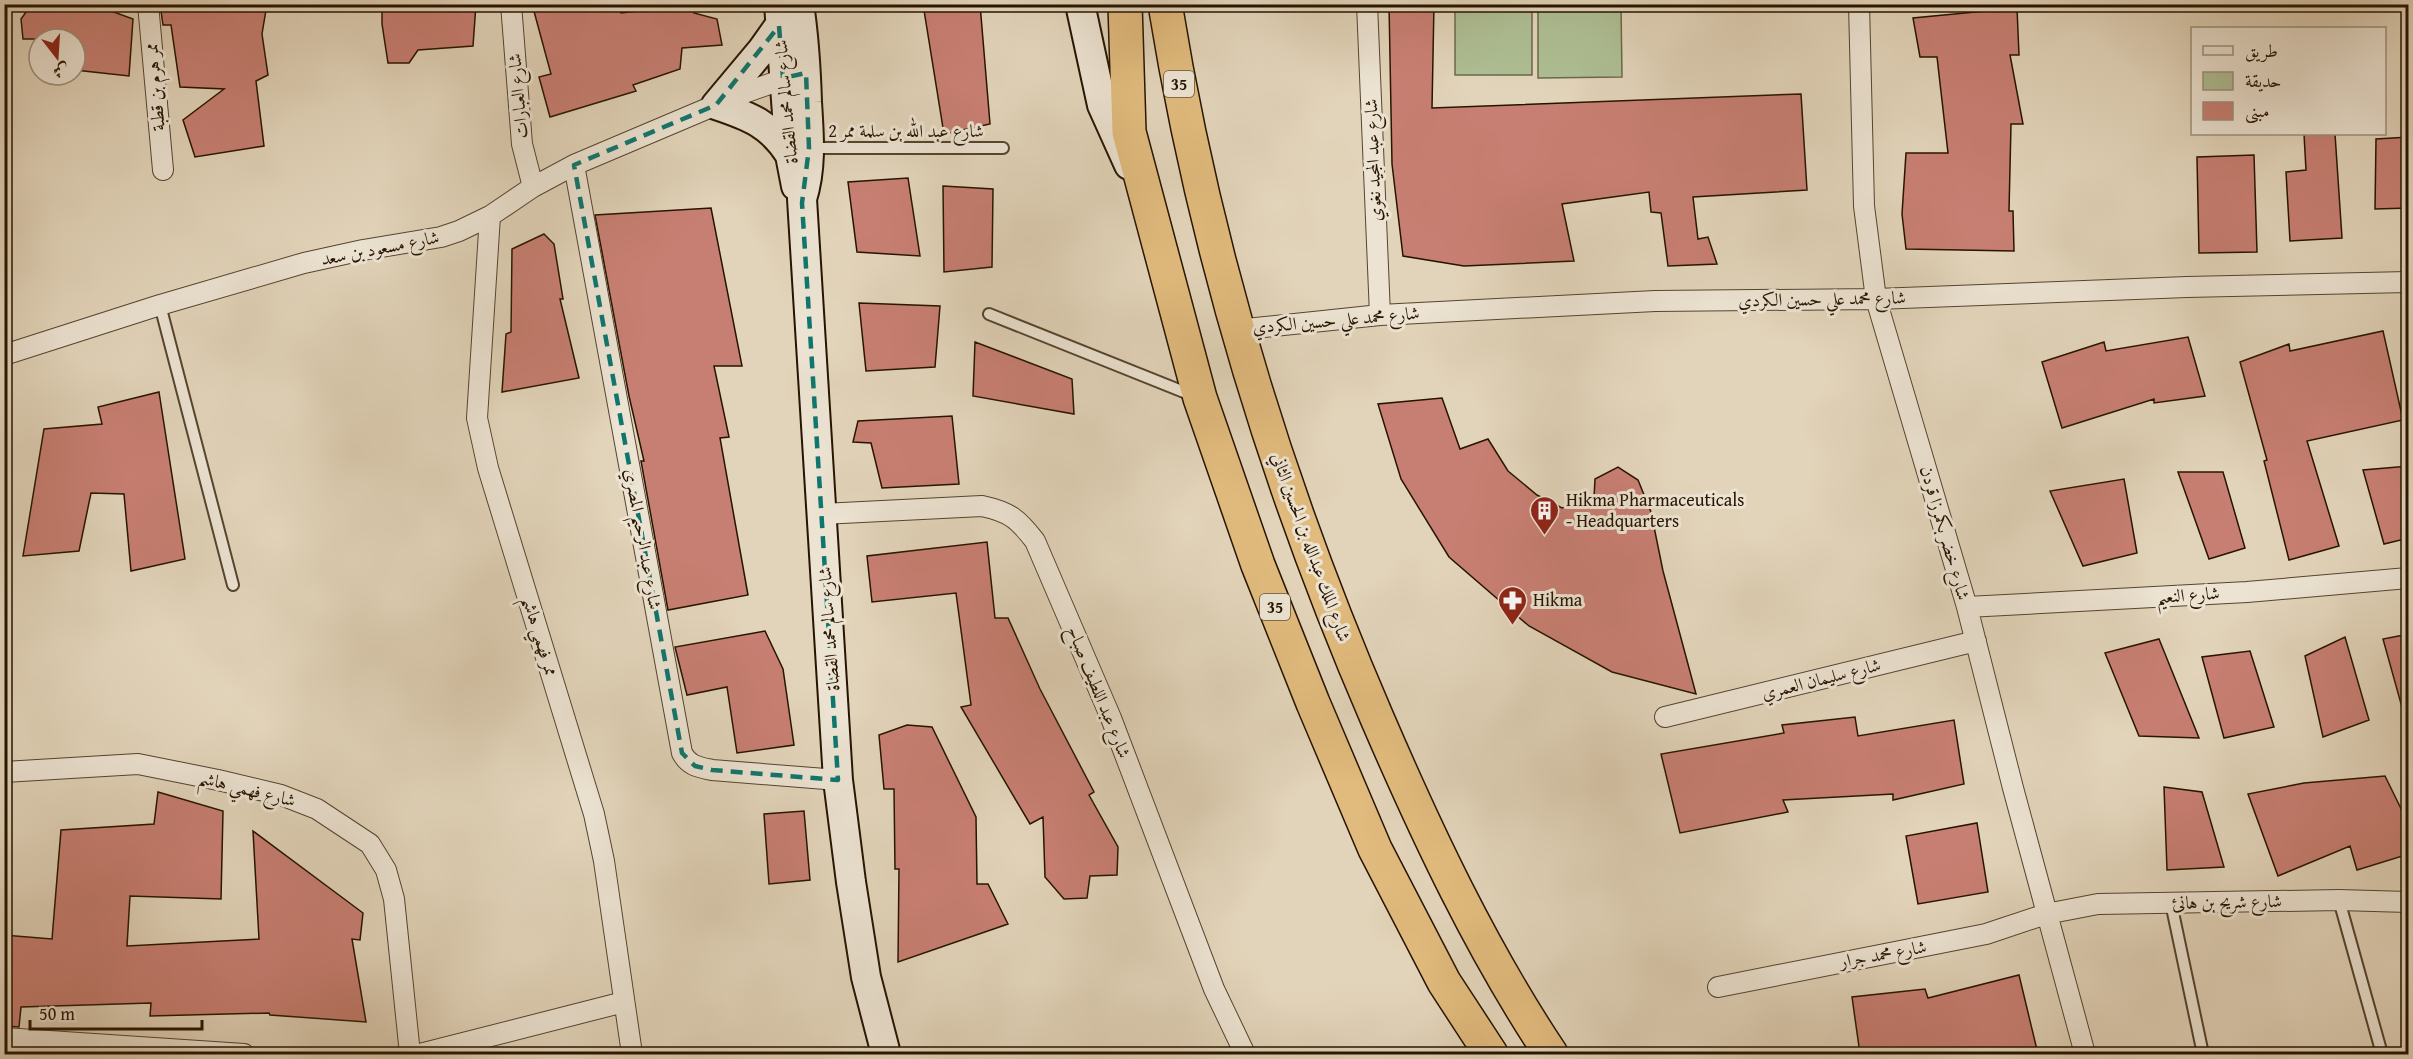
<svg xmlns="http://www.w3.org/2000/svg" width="2413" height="1059" font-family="'Gentium Book Plus',Amiri,serif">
<rect width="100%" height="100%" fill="#e2d4ba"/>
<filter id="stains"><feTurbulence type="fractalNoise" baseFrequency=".00333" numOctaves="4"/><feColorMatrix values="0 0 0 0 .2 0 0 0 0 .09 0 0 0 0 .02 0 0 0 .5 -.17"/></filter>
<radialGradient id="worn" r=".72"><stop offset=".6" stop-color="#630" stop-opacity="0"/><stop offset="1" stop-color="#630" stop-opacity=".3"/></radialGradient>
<!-- green -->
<path fill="#aebe94" stroke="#6a694a" stroke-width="1.5" d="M1455,5H1532V75H1455Z
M1538,5H1621L1622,77L1538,78Z"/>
<!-- building -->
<path fill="#c87f73" stroke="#261400" stroke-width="1.5" d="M32,4H92L133,19L129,76L75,70V39H23L21,19Z
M160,4H267L262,34L268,75L256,81L264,146L195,157L183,120L224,89L180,87L171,25H163Z
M382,4H476L473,46L418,50L409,63H388L382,24Z
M532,4H619L621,13L696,5L694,13L717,19L722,45L682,48L680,69L633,85L636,91L550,117L539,77L551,74Z
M923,4H980L990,124L944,134Z
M1389,4H1434L1432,108L1801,94L1807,190L1693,197L1698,239L1708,237L1717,264L1668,266L1661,213L1651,212L1649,192L1562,204L1574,261L1464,266L1403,256L1392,164Z
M2017,8L2019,55H2010L2023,124H2011L2009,211H2013L2014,251L1906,249L1902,214L1906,153H1948L1937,57H1920L1913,18Z
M2304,134H2335L2342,238L2290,241L2286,172L2306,170Z
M2409,137V208L2375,209L2376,139Z
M2254,155L2257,252L2199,253L2197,157Z
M908,178L920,256L857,252L848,182Z
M943,186L993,189L992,267L944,272Z
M711,208L742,366H714L729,437L720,438L748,595L668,610L641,461H644L629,396L595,215Z
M544,234L554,244L563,299H560L579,378L502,392L506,334L511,332L512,249Z
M859,303L940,306L935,367L866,371Z
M2383,331L2403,420L2307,441L2339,546L2289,560L2264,461L2267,460L2240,362L2289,344L2290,351Z
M2188,337L2205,396L2154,403V399L2062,428L2042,362L2104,342L2106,351Z
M975,342L1072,379L1074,414L973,396Z
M159,392L185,559L131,571L124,494L91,493L79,551L23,556L44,429L102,424L98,407Z
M1442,398L1460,449L1488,439L1508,471L1537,495L1562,508L1594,498L1595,479L1618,467L1638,480L1651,512L1663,571L1696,694L1612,672L1529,626L1449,557L1401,479L1378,404Z
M952,416L959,484L882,488L871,443L853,442L858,421Z
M2409,466V538L2384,544L2363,470Z
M2178,472H2223L2245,548L2209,559Z
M2124,479L2137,553L2083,566L2050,491Z
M987,542L995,618H1008L1040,689L1094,792L1089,795L1118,847L1117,875L1090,876L1087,898L1064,899L1045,877L1043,817L1030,824L961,707L971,705L956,593L872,602L867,556Z
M765,631L783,669L794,745L737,753L727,687L687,695L675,647Z
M2409,634V710L2403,711L2383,639Z
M2345,637L2369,720L2323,737L2305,656Z
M2159,639L2199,738L2139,736L2105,653Z
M2250,651L2274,727L2224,738L2202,657Z
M1855,717L1858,736L1954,720L1964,784L1893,800V794L1783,800L1788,812L1680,833L1661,754L1784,733L1782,725Z
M907,725L932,727L976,817L977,884H988L1008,924L898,962L899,869H895L894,789H884L879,735Z
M2385,776L2409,825V854L2357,870L2350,846L2278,876L2248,794L2304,783Z
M2164,787L2202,792L2224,867L2167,870Z
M158,792L223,811L221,899L130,896L127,946L259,939L253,831L363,913L360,940L352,939L366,1022L270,1015L269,1013L150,1016L151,1003L21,1007L19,1027L4,1026V935L52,939L61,830L154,824Z
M804,811L810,880L769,884L764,814Z
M1977,823L1988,892L1918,904L1906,836Z
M2019,975L2038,1054H1860L1852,997L1925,989L1928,998Z"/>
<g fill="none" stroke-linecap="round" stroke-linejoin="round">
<defs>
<path id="lane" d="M811,148H1003
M160,305L233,585
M989,314L1194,396
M2339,900L2382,1054
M2171,903L2203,1054"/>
<path id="street" d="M148,4L163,170
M511,4L522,144L533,187
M1367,4L1380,315
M1859,4L1864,206L1876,299L1967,607L2013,788L2085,1054
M574,165L682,753C689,766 698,767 712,770L838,780
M490,216L477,418L488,468L594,814L604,861L632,1054
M1236,330L1380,315L1655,301L1876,299L2187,287L2408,282
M4,355L160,305L304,263L363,250L441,237L459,231L490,216L533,187L574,165L744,93L795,75
M822,514L982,506C1010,512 1018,519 1035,541L1111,718L1214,989L1245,1054
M1967,607L2247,592L2408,578
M1665,717L1976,641
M4,772L138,764L218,780L281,795L317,809L370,844L386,870L394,899L410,1054
M1718,987L1986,934L2046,914L2098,904L2339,900L2408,902
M4,1038L244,1054
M420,1054L624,1002"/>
<path id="secondary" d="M779,4L790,155L796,186
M799,4C804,37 806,69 807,102C809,135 812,167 802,199L838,780L851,882L866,977L886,1054
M1080,4L1102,105L1129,165
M779,26L762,50L716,105C749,116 771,124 790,155"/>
<path id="highway" d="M1125,4L1129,132L1200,398L1258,565L1313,703L1375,849L1444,982L1491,1054
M1165,4C1205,251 1278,489 1377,718C1427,834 1481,949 1551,1054"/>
</defs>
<!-- lane casing -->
<use href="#lane" stroke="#55442e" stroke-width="14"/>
<!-- street casing -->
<use href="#street" stroke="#55442e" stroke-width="22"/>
<!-- secondary casing -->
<use href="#secondary" stroke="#261400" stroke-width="32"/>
<!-- highway casing -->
<use href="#highway" stroke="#261400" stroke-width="36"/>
<!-- lane -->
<use href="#lane" stroke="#ece3d2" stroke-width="10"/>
<!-- street -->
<use href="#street" stroke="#ece3d2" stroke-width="20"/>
<!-- secondary -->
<use href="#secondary" stroke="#ece3d2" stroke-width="28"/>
<!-- highway -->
<use href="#highway" stroke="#e1ba7d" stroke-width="33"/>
</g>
<!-- marked area -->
<path fill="none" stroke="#0f766e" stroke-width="4.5" stroke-dasharray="12 8" stroke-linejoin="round" d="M779,26L783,78L806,73L809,148L802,203L838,780L712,770L695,766L682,753L574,165L716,105Z"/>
<!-- icons -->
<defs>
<symbol id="building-pin" viewBox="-11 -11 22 30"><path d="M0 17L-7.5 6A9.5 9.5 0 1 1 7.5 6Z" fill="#8f2418" stroke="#ece3d2"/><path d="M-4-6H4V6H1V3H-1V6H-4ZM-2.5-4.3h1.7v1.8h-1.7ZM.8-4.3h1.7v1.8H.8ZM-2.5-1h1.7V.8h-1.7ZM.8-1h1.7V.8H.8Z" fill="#fff"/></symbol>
<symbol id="pharmacy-pin" viewBox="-11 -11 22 30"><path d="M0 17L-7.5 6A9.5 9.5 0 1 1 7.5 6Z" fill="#8f2418" stroke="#ece3d2"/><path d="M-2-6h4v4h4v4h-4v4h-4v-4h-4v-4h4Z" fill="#fff"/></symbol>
</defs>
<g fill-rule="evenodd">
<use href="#building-pin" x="1528" y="494" width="33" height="45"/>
<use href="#pharmacy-pin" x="1496" y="584" width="33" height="45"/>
</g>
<g text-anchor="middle" stroke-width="6" stroke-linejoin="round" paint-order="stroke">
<!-- shield labels -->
<g fill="#ece3d2" stroke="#61523f" stroke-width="1.5">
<rect x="1164" y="71" width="30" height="26" rx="4.5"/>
<rect x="1260" y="594" width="30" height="26" rx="4.5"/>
</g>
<g font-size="16" font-weight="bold" fill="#261400">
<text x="1179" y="90">35</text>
<text x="1275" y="613">35</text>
</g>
<!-- street labels -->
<g font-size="18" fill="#261400" stroke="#ece3d2">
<text transform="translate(155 87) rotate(-95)" y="6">ممر هرم بن قطبة</text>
<text transform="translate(518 96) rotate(-95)" y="6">شارع العبارات</text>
<text transform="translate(786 102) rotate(-95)" y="6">شارع سالم محمد القضاة</text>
<text x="906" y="137">شارع عبد الله بن سلمة ممر 2</text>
<text transform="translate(1373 160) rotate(-92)" y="6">شارع عبد المجيد نغوي</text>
<text transform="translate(380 248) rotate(-11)" y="6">شارع مسعود بن سعد</text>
<text transform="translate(1822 299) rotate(-1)" y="6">شارع محمد علي حسين الكردي</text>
<text transform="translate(1336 320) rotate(-5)" y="6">شارع محمد علي حسين الكردي</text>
<text transform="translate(1945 533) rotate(74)" y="6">شارع خضر بكمرزا قردن</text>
<text transform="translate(643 539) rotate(80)" y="6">شارع عبد الرحيم المصري</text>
<text transform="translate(1311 547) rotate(70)" y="6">شارع الملك عبدالله بن الحسين الثاني</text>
<text transform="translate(2188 595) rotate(-4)" y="6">شارع النعيم</text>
<text transform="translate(829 629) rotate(-94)" y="6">شارع سالم محمد القضاة</text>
<text transform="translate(540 636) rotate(73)" y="6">ممر فهمي هاشم</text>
<text transform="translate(1821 679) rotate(-14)" y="6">شارع سليمان العمري</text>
<text transform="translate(1099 692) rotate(68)" y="6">شارع عبد اللطيف صباح</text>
<text transform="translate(247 789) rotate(14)" y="6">شارع فهمي هاشم</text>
<text transform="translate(2227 902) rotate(-1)" y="6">شارع شريح بن هانئ</text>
<text transform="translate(1883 954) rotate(-10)" y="6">شارع محمد جرار</text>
</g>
<!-- poi labels -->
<g font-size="18" fill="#261400" stroke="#ece3d2" text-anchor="start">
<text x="1566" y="506">Hikma Pharmaceuticals<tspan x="1566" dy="21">- Headquarters</tspan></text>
<text x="1533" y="606">Hikma</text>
</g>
</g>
<!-- margin -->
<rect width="2413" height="1059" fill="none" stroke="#e2d4ba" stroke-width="24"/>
<rect x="6" y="6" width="2401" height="1047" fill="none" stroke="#261400" stroke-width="3"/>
<rect x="12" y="12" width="2389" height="1035" fill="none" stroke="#261400" stroke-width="1.5"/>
<!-- legend -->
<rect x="2191" y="27" width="195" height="108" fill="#ece3d2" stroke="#9d907e" stroke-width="1.5"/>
<rect x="2203" y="46" width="30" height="9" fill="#ece3d2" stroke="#9d907e" stroke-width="1.5"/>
<text x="2245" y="57" font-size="18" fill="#261400">طريق</text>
<rect x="2203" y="72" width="30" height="18" fill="#aebe94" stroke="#9d907e" stroke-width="1.5"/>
<text x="2245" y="87" font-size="18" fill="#261400">حديقة</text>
<rect x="2203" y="102" width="30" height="18" fill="#c87f73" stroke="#9d907e" stroke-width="1.5"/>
<text x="2245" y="117" font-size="18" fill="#261400">مبنى</text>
<!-- north arrow -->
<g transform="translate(57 57) rotate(163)"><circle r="28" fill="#ece3d2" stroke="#9d907e" stroke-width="1.5"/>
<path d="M0-4.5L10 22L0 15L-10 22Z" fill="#8f2418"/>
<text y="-9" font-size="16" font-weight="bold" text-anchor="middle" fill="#261400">ش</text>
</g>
<!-- scale -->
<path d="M30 1020v9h172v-9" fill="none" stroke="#261400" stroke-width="3"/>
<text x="39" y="1020" font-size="18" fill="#261400" stroke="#ece3d2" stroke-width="4.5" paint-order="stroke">50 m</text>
<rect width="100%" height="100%" filter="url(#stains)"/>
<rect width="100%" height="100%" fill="url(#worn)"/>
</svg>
